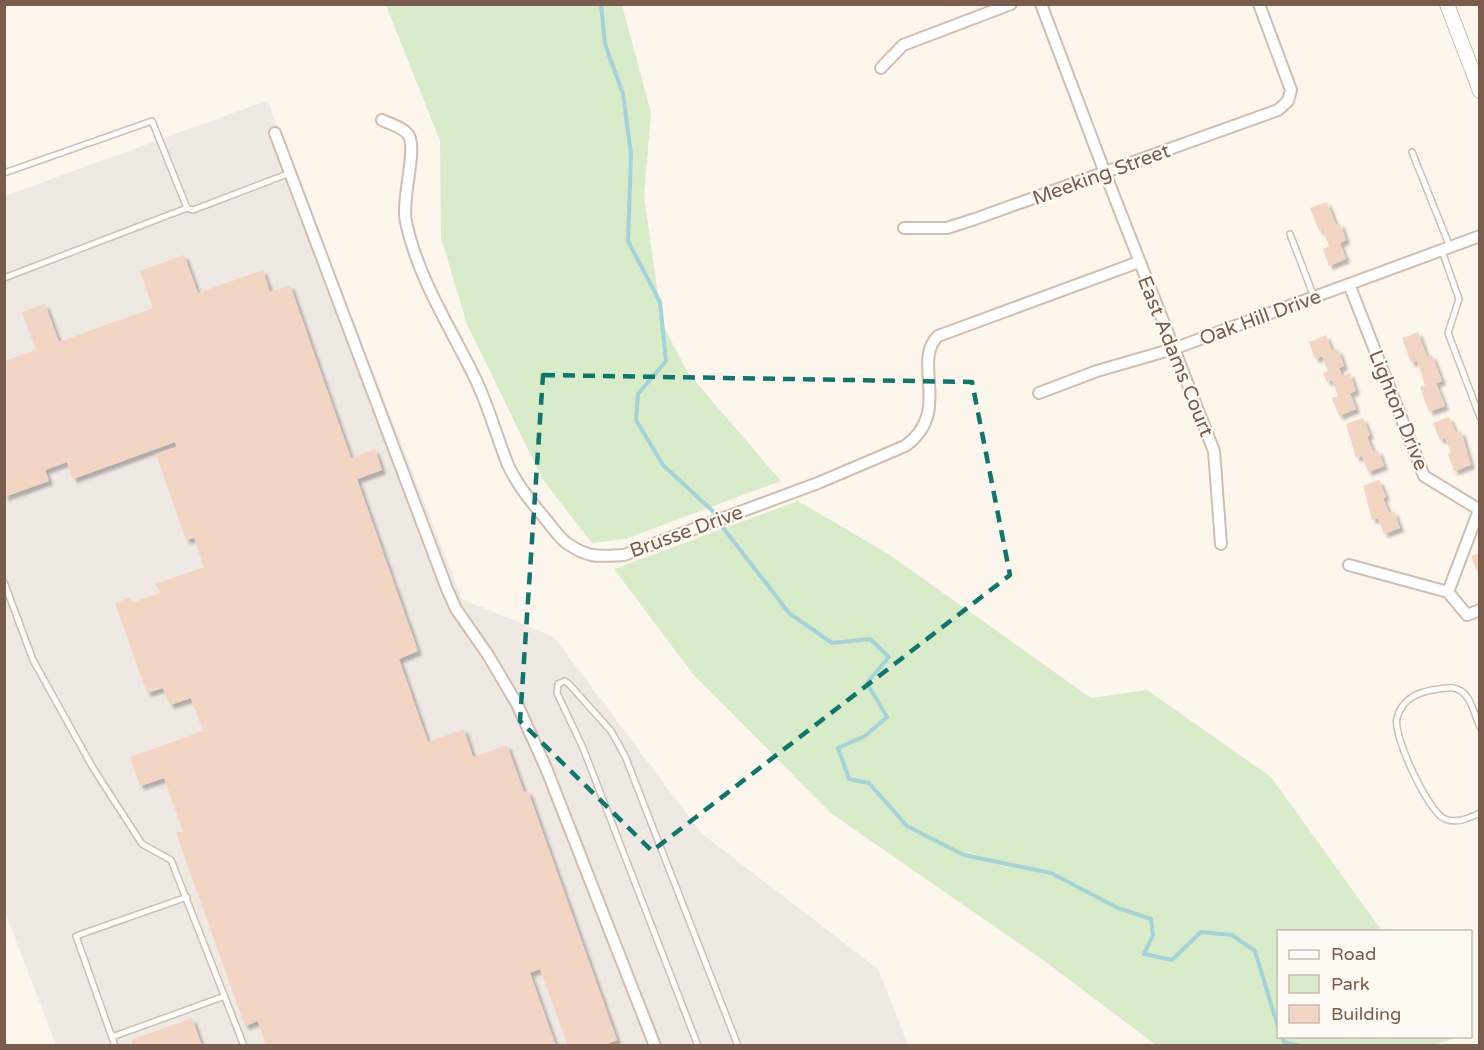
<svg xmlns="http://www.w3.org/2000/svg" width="1484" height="1050" font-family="'Varela Round',sans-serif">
<defs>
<filter id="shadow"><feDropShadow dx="4" dy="4" stdDeviation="1.5" flood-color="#0004"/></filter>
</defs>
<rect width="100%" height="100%" fill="#fdf6ec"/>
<!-- industrial -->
<path fill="#efe9e4" d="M263,102H268L462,599L554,637L701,833L878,969L908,1045H56L5,912V196Z"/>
<!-- green -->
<path fill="#d8ecc9" d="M386,5H622L651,113L644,196L662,323L688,373L781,481L625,539L592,543L543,480L467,324L441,238L440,141Z
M798,501L887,553L1091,698L1147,690L1271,777L1382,931L1278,932V1036L1458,1037L1431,1046L1156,1045L1043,960L832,814L692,673L614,569Z"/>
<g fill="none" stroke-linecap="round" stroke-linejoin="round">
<!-- stream -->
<path stroke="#a5d3da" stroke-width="4" d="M601,4L605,44L623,94L631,154L628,241L660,302L666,361L638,394L636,420L663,465L717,515
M721,525L789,613L832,643L870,639L889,657L867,683L887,717L865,736L838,748L849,779L869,783L907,826L964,855L1051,873L1118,908L1151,919L1153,935L1144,954L1172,960L1201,932L1232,935L1255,951L1278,1027
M1282,1036L1284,1042L1300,1046"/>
</g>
<!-- building -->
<path fill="#f3d5c3" filter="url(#shadow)" d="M1327,202L1336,225L1340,223L1346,240L1340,243L1346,259L1329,266L1323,249L1329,246L1323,230L1319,231L1310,208Z
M184,255L198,293L263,270L270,292L290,285L351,458L375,449L382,470L357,479L418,651L399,659L428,742L464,729L473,757L507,745L524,792L528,791L617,1040L602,1046H568L540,969L530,973L556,1046H266L258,1021L245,1026L176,833L183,831L164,778L140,786L130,757L203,731L191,698L170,705L163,688L147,693L115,603L129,598L131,603L160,593L156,584L204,567L194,538L186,540L156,454L177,447L175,442L73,479L67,462L45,470L49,481L4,497V361L36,350L22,312L45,304L59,342L153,308L140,271Z
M1418,332L1427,357L1432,355L1442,381L1436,383L1445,406L1429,412L1420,387L1425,385L1417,361L1411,363L1402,338Z
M1326,335L1332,351L1338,349L1344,366L1339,368L1342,376L1350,373L1356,391L1350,393L1356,409L1339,416L1332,398L1338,396L1332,380L1327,382L1323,373L1328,371L1322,356L1315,359L1309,342Z
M1449,417L1456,433L1461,431L1471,465L1454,471L1448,454L1451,453L1445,438L1440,440L1433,423Z
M1363,418L1370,435L1367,436L1373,452L1378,450L1384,466L1368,472L1362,456L1356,458L1346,424Z
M1379,480L1386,497L1383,498L1389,513L1394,511L1400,528L1384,534L1378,518L1372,520L1363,486Z
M1480,553V572L1478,573L1471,556Z
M192,1018L202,1046H133L131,1040Z"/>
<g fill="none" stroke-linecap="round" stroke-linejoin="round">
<defs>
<path id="service" d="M1412,152L1450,247
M4,173L152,121L187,208
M1290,234L1314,297
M1442,251L1459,299L1448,333L1480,417
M4,278L187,208L193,210L290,173
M4,582L33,660L93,768L142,844L171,860L244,1046
M1480,727C1475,716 1471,697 1461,691C1453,686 1447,688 1439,689C1420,691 1402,698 1397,718C1392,734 1428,812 1445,819C1457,824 1469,818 1480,813
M112,1037L225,996
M115,1046L76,936L187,897
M698,1046L583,748L557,693L558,684L565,681L569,684L611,731L625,756L738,1046"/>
<path id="minor" d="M1041,4L1105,173L1214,451L1221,544
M881,68L903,45L1011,4
M382,120C390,124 405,128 409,136C417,152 401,199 406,222C418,278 449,325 474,376C488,404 496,435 508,465C517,485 533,504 547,521C553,528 560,539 568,544C590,559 600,556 624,555L818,483L905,446C953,412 911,362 938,336L1139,262
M275,133L447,589L456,609L488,655L517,704L546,768L655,1046
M904,228H947L975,219L1278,110L1288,101L1291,90L1259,4
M1349,284L1424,476L1480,510
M1039,393L1097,371L1173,349L1480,236
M1349,565L1448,592L1467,615L1480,610
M1448,592L1479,510"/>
<path id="tertiary" d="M1447,4L1480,91"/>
</defs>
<!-- service casing -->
<use href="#service" stroke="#d1beb0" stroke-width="8"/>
<!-- minor casing -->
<use href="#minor" stroke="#d1beb0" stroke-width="14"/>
<!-- tertiary casing -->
<use href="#tertiary" stroke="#d1beb0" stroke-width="16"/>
<!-- service -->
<use href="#service" stroke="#fff" stroke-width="5"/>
<!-- minor -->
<use href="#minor" stroke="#fff" stroke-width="10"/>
<!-- tertiary -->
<use href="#tertiary" stroke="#fff" stroke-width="14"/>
</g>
<!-- marked area -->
<path fill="none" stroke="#0f766e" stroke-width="4.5" stroke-dasharray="12 8" stroke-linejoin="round" d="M543,375L972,382L1010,575L652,851L520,721Z"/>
<g text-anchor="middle" stroke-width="4.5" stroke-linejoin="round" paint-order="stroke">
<!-- street labels -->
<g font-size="20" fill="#7a5c4d" stroke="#fffaf3">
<text transform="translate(1101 174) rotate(-20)" y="7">Meeking Street</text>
<text transform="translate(1260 317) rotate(-20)" y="7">Oak Hill Drive</text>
<text transform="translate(1176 356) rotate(68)" y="7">East Adams Court</text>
<text transform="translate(1399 410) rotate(68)" y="7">Lighton Drive</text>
<text transform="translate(686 531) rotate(-20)" y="7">Brusse Drive</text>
</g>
</g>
<!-- border -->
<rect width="1484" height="1050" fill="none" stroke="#7a5c4d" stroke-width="12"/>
<!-- legend -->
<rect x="1277" y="930" width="195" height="108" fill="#fffaf3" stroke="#cabbb1" stroke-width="1.5"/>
<rect x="1289" y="950" width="30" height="9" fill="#ffffff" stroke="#cabbb1" stroke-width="1.5"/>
<text x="1331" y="960" font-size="18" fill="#7a5c4d">Road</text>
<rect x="1289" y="975" width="30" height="18" fill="#d8ecc9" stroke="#cabbb1" stroke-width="1.5"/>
<text x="1331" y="990" font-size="18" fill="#7a5c4d">Park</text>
<rect x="1289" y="1005" width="30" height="18" fill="#f3d5c3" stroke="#cabbb1" stroke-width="1.5"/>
<text x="1331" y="1020" font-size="18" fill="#7a5c4d">Building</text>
</svg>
